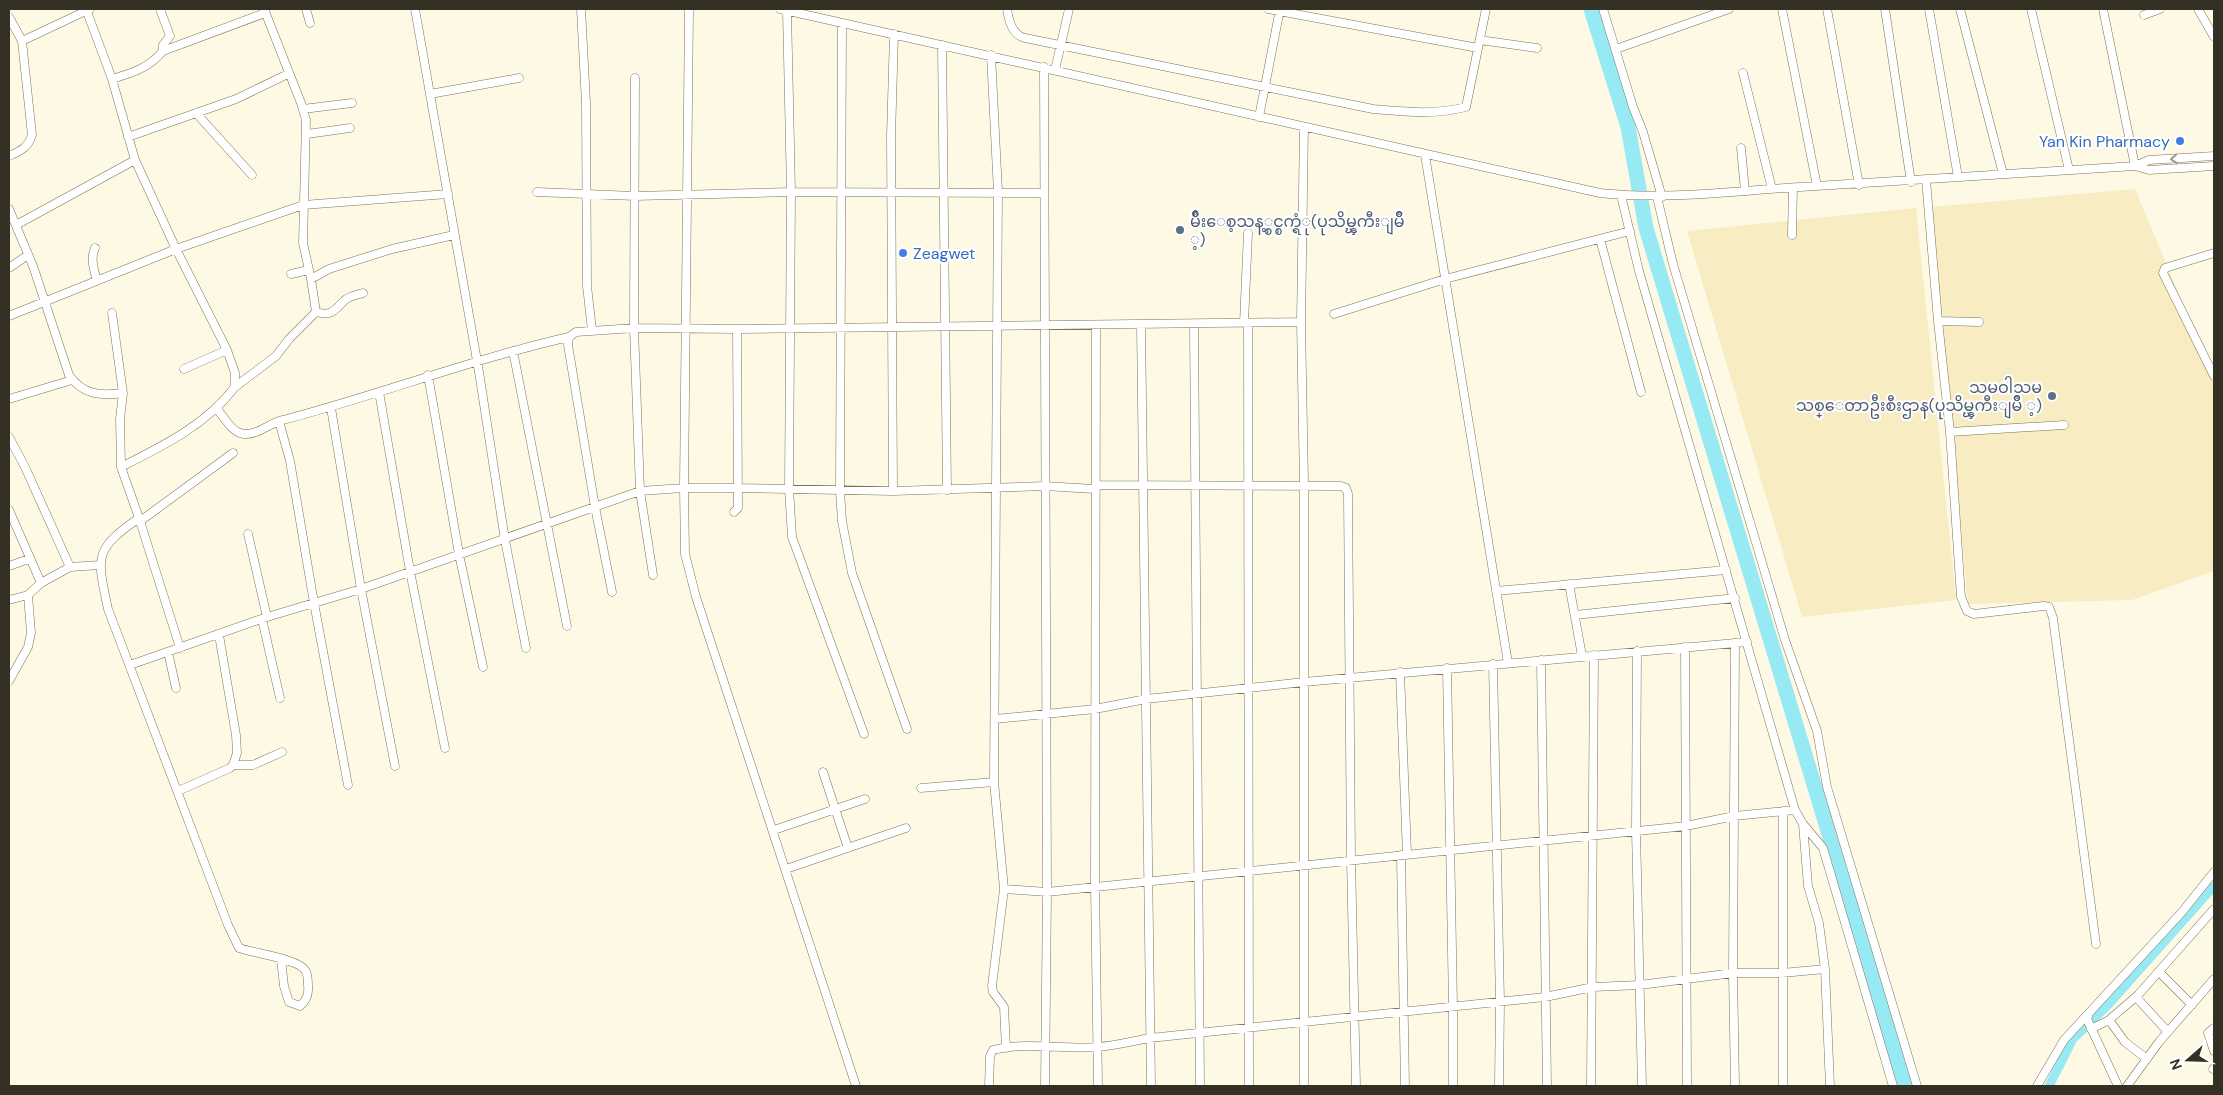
<svg xmlns="http://www.w3.org/2000/svg" width="2223" height="1095" font-family="'DM Sans','Noto Sans Myanmar',sans-serif">
<rect width="100%" height="100%" fill="#fef9e4"/>
<!-- built -->
<path fill="#f7ecc2" d="M2135,189L2214,378V571L2132,600L1968,604L1931,207Z
M1916,208L1956,600L1802,617L1687,231Z"/>
<g fill="none" stroke-linecap="round" stroke-linejoin="round">
<!-- canal -->
<path stroke="#97eaf4" stroke-width="9" d="M2049,1086L2073,1039L2108,1005L2214,886"/>
<!-- river -->
<path stroke="#97eaf4" stroke-width="15" d="M1591,9L1628,127L1646,228L1905,1086"/>
<defs>
<path id="street" d="M86,9L112,79L135,160L176,249L227,350L235,373V387C206,425 163,446 121,467L139,518C93,550 97,557 108,609L228,925L239,948C253,953 299,959 305,970C308,974 308,980 308,985C309,994 307,1000 300,1006L289,1002L284,986L281,959
M306,9L310,23
M415,9L479,372L505,540L526,648
M581,9L586,103L587,286L592,330
M689,9L684,488L685,554L696,597L856,1086
M780,9L1600,193C1667,200 1733,191 1800,187C1912,180 2023,173 2135,166L2149,160L2214,156
M1007,9C1009,21 1012,35 1025,38L1373,109C1406,112 1434,115 1466,107L1486,9
M1268,9L1478,48
M1603,9L1633,107L1643,132L1662,197
M1782,9L1817,186
M1827,9L1859,185
M1885,9L1911,182
M1929,9L1958,177
M1960,9L2003,174
M2031,9L2069,170
M2103,9L2135,166
M2198,9L2214,37
M787,10L791,192L789,488L792,537L864,734
M2144,15L2160,9
M9,17L22,41
M842,23L840,491L842,521L852,573L907,729
M1480,40L1537,48
M942,45L947,490
M1616,49L1729,9
M163,51L265,13
M991,55L998,192L994,782L1004,889L992,986L993,992L1004,1007L1006,1048
M1044,67L1047,892L1045,1086
M1055,70L1069,9
M1743,73L1772,189
M635,78L634,328L640,491L653,575
M112,79C132,73 149,68 163,51V45L170,36L160,9
M430,94L519,78
M303,109L352,103
M196,113L252,175
M1259,117L1280,9
M1304,127L1301,322L1304,485V1086
M307,134L350,128
M128,137L236,99L288,74
M1741,148L1745,191
M1425,155L1508,663
M9,156C20,151 28,148 32,135L22,41L90,9
M2135,166L2149,170L2214,166
M1926,180L1938,321L1950,432L1961,597L1967,611L1974,614L2044,606L2049,607L2053,618L2096,944
M537,192L635,196L791,192L1044,193
M1621,195L1639,271L1795,810L1803,824L1823,848L1893,1086
M1657,197L1673,264L1752,529L1785,640L1817,731L1827,787L1917,1086
M9,209L33,266L69,375C83,395 100,396 123,393L120,419L121,467
M16,225L135,160
M1792,235L1793,188
M1600,239L1641,392
M95,248C90,258 94,270 97,281
M2214,253L2165,268L2163,273L2214,376
M9,268L28,255
M291,274L309,270
M311,279L329,269L392,249L454,235
M316,312C332,317 334,310 344,301C348,296 357,295 363,293
M112,313L123,393
M1334,314L1445,279L1630,231
M9,316L176,249L303,205L448,194
M1938,321L1979,322
M1244,323L1248,233
M1248,323L1249,1086
M1194,324L1200,1086
M1096,325L1095,886L1098,1086
M1141,325L1151,1086
M513,351L567,626
M184,369L227,350
M428,375L459,554L483,667
M235,387L276,356L289,339L316,312L311,279L303,243L306,120L301,103L264,9
M379,392L410,571L445,748
M9,399L72,380
M331,408L361,589L395,766
M217,409C224,417 232,433 244,434C259,435 269,423 283,420C379,395 472,359 569,337
M279,421L290,461L314,603L348,785
M1950,432L2064,425
M9,437L25,467L70,567
M893,491L891,136L894,34
M9,510L41,583
M734,512L738,508L737,329
M139,518L180,648
M139,522L233,453
M248,534L267,617
M9,566L29,559
M1569,584L1582,656
M1496,591L1726,570
M612,592L595,507L568,345L569,337L576,332L634,328L737,329L1301,322
M9,600L28,595
M1575,615L1735,598
M262,619L280,698
M1735,643L1733,973L1735,1086
M1685,647L1687,1086
M1637,651L1636,831L1642,1086
M168,652L176,688
M1541,660L1547,1086
M1493,664L1500,1002L1499,1086
M130,665L267,617L361,589L640,491L684,488H738L893,491L1045,486L1094,489L1098,485L1341,486L1346,488L1348,494L1351,860L1356,1086
M1447,668L1453,1007V1086
M1400,672L1407,854
M9,681L28,647L31,633L28,595L41,583L70,567L100,565
M995,719L1095,709L1146,699L1304,682L1747,642
M233,765H253L282,752
M823,772L848,848
M921,788L994,782
M178,791L230,768L233,765L237,753L236,735L219,635
M1783,811V1086
M1803,824L1808,886L1819,923L1825,969L1830,1086
M774,830L865,799
M1401,855L1405,1086
M786,869L906,828
M1004,889L1047,892L1686,826L1734,816L1795,810
M2159,972L2192,1005
M2136,997L2168,1032
M2109,1020L2125,1042L2147,1059
M2214,1028L2208,1033L2214,1051
M2091,1029L2109,1020L2138,995L2214,909
M2213,1069L2214,1068
M989,1086L990,1056L993,1050C1027,1041 1063,1050 1097,1047C1115,1046 1133,1041 1150,1038L1545,997L1593,987L1640,985L1733,973H1782L1825,969
M1591,1086L1594,655
M2037,1086L2064,1040L2087,1015
M2118,1086L2087,1019L2089,1013L2182,912L2214,872
M2127,1086L2159,1042L2214,979"/>
</defs>
<!-- street casing -->
<use href="#street" stroke="#7b7355" stroke-width="9"/>
<!-- street -->
<use href="#street" stroke="#fff" stroke-width="8"/>
</g>
<!-- one-way arrows -->
<defs><path id="oneway-chevron" d="M-2-3.5L2.5 0L-2 3.5" fill="none" stroke-width="1.6" stroke-linecap="round" stroke-linejoin="round" transform="scale(1.25)"/></defs>
<use stroke="#9a9891" href="#oneway-chevron" transform="translate(2174 159) rotate(176)"/>
<!-- markers -->
<g fill="#3f7fe0" stroke="#fff" stroke-width="2">
<circle cx="2180" cy="141" r="5"/>
<circle cx="903" cy="253" r="5"/>
</g>
<g fill="#5c6f8a" stroke="#fff" stroke-width="2">
<circle cx="1180" cy="230" r="5"/>
<circle cx="2052" cy="396" r="5"/>
</g>
<g text-anchor="middle" stroke-width="4" stroke-linejoin="round" paint-order="stroke">
<!-- shop labels -->
<g font-size="16" fill="#366cbe" stroke="#fff" text-anchor="end">
<text x="2170" y="147">Yan Kin Pharmacy</text>
<text x="913" y="259" text-anchor="start">Zeagwet</text>
</g>
<!-- service labels -->
<g font-size="16" fill="#4e5e75" stroke="#fff" text-anchor="start">
<text x="1190" y="227">မ်ိဳးေစ့သန့္စင္စက္ရံု(ပုသိမ္ၾကီးျမိဳ<tspan x="1190" dy="18">့)</tspan></text>
<text x="2042" y="393" text-anchor="end">သမဝါသမ<tspan x="2042" dy="18">သစ္ေတာဦးစီးဌာန(ပုသိမ္ၾကီးျမိဳ ့)</tspan></text>
</g>
</g>
<!-- border -->
<rect width="2223" height="1095" fill="none" stroke="#343023" stroke-width="20"/>
<!-- north arrow -->
<g transform="translate(2188 1060) rotate(250)" stroke="#ffffff" stroke-width="4" paint-order="stroke">
<path d="M0-4L9 19L0 12L-9 19Z" fill="#343023"/>
<text y="-8" font-size="14" font-weight="bold" text-anchor="middle" fill="#343023">N</text>
</g>
</svg>
